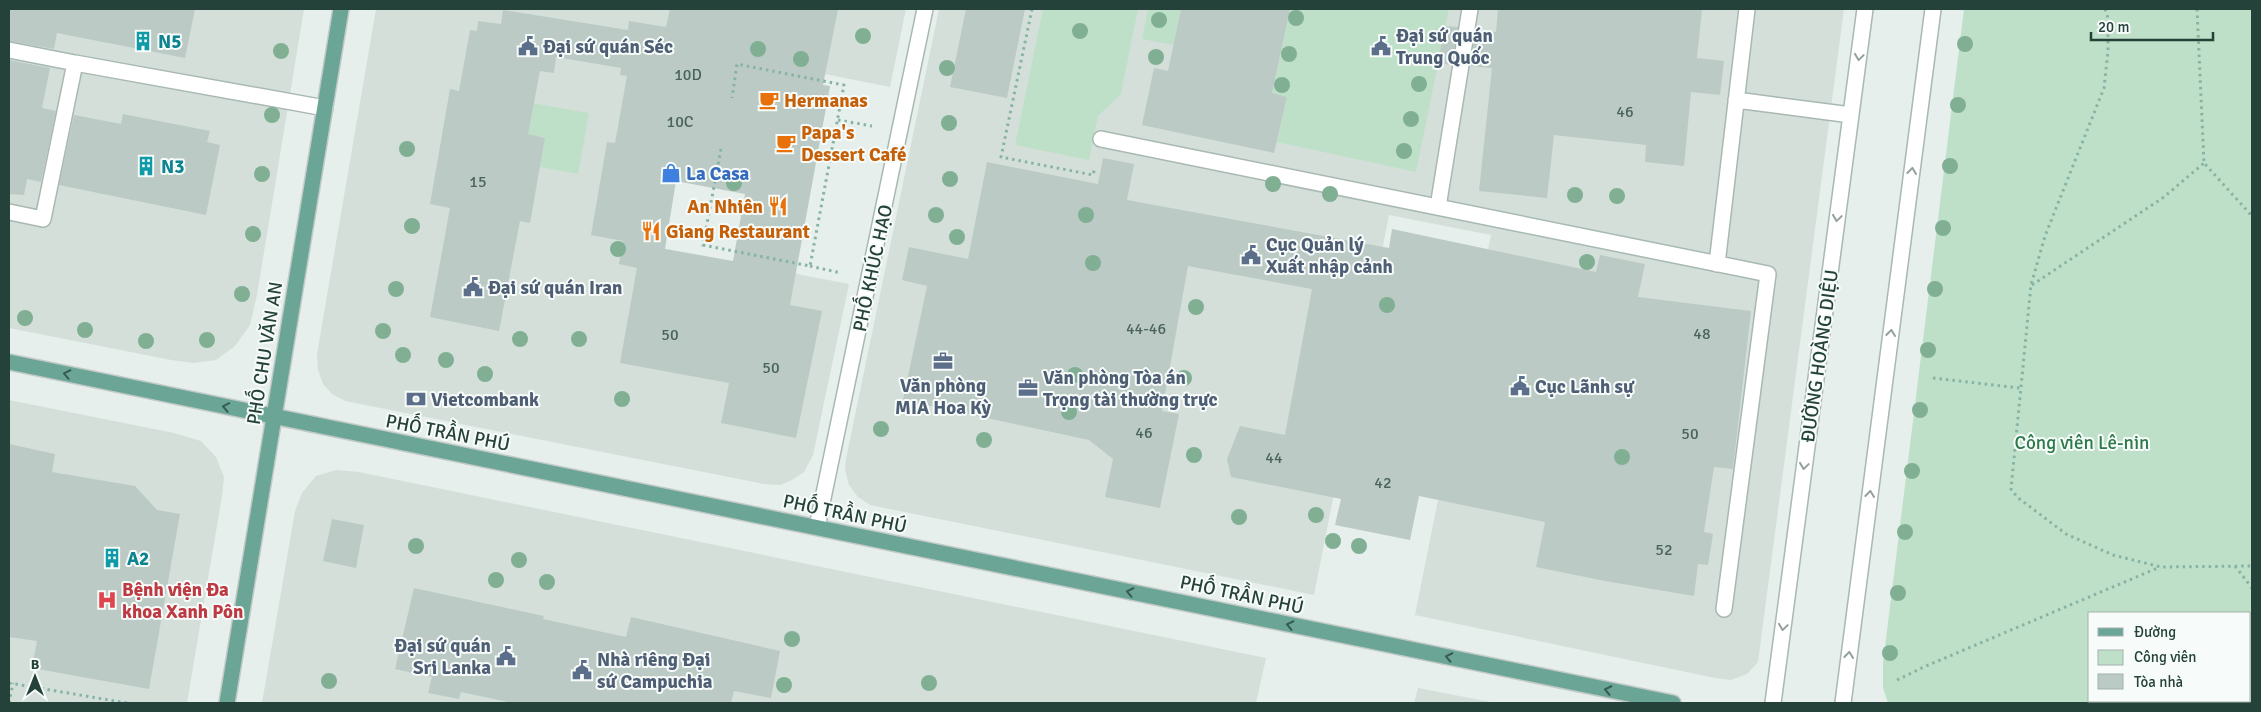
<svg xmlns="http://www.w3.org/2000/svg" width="2261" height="712" font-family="Signika,sans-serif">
<rect width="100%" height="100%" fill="#e6efeb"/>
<!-- built -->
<path fill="#d4dfda" d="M9,9H304L257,295L250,325L235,346L216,360L194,363L171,360L9,328Z
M376,9H906L890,87L729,55L624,241L849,284L813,455L804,472L792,480L780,485L764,484L345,401L332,394L323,384L318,370L317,354Z
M939,9H1844L1758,662L1747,674L1731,680L1715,678L1415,615L1491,235L1389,215L1314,595L870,505L858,497L849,485L845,470L846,459Z
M9,400L174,433L201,441L216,457L224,477L222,496L187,703H9Z
M336,470L359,472L1266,658L1256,703H262L295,511L302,493L316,476Z
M1418,688L1496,703H1414Z"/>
<!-- green -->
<path fill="#bfe0c8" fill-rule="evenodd" d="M1043,9H1138L1121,94L1098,116L1089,160L1015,145Z
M1148,9H1181L1174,45L1142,39Z
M1290,9H1449L1416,172L1277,142L1287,97L1272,93Z
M1964,9H2252V703H1888L1883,688V663ZM2250,613V701H2090V613Z
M515,100L589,113L578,174L540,167L545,138L510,131Z"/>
<!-- building -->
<path fill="#bbcac4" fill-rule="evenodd" d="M9,9H195L185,58L57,33L54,49L9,41Z
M670,9H838L823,85L830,86L790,305L822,311L796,438L721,423L729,383L620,363L637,268L619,264L623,241L591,235L607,142L615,143L627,76L620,75L621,68L556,57L554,73L540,71L528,134L545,138L530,223L520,221L499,331L430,317L450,208L430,204L450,89L459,91L470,30L477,31L478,21L501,24L503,10L628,30L629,21L666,27ZM676,181L745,194L733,261L665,249Z
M966,9H1025L1007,98L950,87Z
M1181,9H1290L1272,93L1287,97L1274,153L1142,125L1154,68L1168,71Z
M1498,9H1702L1697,58L1724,61L1720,95L1691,92L1684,166L1645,162L1646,145L1554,135L1547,198L1479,191L1492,68L1470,66L1476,30L1496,32Z
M1445,26L1458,27L1452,65L1438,63Z
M9,60L50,68L42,108L56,111L41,182L27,179L24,195L9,194Z
M123,114L210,131L207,142L220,145L206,215L59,185L74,115L121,124Z
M1103,158L1134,164L1127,200L1389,248L1392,229L1596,272L1600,255L1645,264L1638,297L1751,311L1733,469L1714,467L1704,532L1713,534L1708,565L1698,564L1694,596L1605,581L1536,567L1545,522L1419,496L1410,540L1335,525L1341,499L1231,477L1227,459L1240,426L1285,435L1312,289L1188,266L1162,411L1179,414L1160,508L1105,497L1113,459L1089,440L903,400L927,286L902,280L909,247L968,259L987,162L1098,184Z
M9,444L55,454L52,472L135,486L157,510L180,514L149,689L32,668L37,641L9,637Z
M332,519L364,525L356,568L323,561Z
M414,588L544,616L543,619L626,637L631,617L780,651L771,698L734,691L731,703H512L461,692L459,699L428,693L432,677L395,669Z"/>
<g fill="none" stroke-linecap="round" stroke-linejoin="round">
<defs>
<path id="minor" d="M9,50L75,63L43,219L9,212
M75,63L325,108
M1736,100L1851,115
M1101,139L1768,274L1724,609
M1438,207L1470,9
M1717,264L1747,9
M817,527L925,9
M1773,703L1865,9
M1843,703L1933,9"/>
<path id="major" d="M9,362L1673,703
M227,703L341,9"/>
</defs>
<!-- minor casing -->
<use href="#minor" stroke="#a8b8b2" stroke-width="18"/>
<!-- major casing -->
<use href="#major" stroke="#c2cac8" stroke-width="18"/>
<!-- path -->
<path stroke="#86b3a5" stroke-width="3" stroke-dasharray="2.5 4" stroke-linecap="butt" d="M1032,9L1001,157L1093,175L1095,167
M2105,9L2108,18V51L2104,88L2045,236L2031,285L2011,489L2017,497L2066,534L2113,555L2161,567L2252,566
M2197,9L2204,163L2252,216
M838,120L872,126
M721,149L703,245L810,266L844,85L737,64L732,98
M810,266L841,273
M2032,285L2164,197L2204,163
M1933,378L2020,388
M2235,566L2252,588
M1897,680L1926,666L2160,567
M9,683L127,703
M9,703L13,683
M2172,703H2173"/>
<!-- minor -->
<use href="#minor" stroke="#fff" stroke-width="15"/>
<!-- major -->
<use href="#major" stroke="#6aa596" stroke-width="15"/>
</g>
<!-- trees -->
<g fill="#80af93">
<circle cx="1296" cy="18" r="8"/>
<circle cx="1159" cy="20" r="8"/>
<circle cx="1080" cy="31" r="8"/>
<circle cx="863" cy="36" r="8"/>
<circle cx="1965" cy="44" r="8"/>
<circle cx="758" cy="49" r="8"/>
<circle cx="281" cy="51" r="8"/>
<circle cx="1289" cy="54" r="8"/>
<circle cx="1156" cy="57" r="8"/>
<circle cx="801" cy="59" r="8"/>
<circle cx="947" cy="68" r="8"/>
<circle cx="1419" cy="84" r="8"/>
<circle cx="1282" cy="85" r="8"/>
<circle cx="1958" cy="105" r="8"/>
<circle cx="272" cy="115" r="8"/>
<circle cx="1411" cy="119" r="8"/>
<circle cx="949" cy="123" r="8"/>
<circle cx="407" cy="149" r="8"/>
<circle cx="1404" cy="151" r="8"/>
<circle cx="1950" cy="166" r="8"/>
<circle cx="262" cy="174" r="8"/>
<circle cx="950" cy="179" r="8"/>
<circle cx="734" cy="183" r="8"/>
<circle cx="1273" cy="184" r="8"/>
<circle cx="1330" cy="194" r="8"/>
<circle cx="1575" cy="195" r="8"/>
<circle cx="1617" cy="196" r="8"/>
<circle cx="936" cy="215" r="8"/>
<circle cx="1086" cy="215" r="8"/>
<circle cx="412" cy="226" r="8"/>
<circle cx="1943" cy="228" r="8"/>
<circle cx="253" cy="234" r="8"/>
<circle cx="957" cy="237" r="8"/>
<circle cx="618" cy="249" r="8"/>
<circle cx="1587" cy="262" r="8"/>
<circle cx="1093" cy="263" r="8"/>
<circle cx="396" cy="289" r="8"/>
<circle cx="1935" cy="289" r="8"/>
<circle cx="242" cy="294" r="8"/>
<circle cx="1387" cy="305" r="8"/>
<circle cx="1196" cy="307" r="8"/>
<circle cx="25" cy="318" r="8"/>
<circle cx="85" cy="330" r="8"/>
<circle cx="383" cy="331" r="8"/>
<circle cx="520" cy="339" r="8"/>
<circle cx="579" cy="339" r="8"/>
<circle cx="207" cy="340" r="8"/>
<circle cx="146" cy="341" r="8"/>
<circle cx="1928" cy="350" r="8"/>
<circle cx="403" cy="355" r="8"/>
<circle cx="446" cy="360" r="8"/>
<circle cx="485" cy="374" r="8"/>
<circle cx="1075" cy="375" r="8"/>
<circle cx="1184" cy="378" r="8"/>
<circle cx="622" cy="399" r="8"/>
<circle cx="1920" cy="410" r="8"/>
<circle cx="1069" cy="412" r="8"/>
<circle cx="881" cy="429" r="8"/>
<circle cx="984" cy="440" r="8"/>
<circle cx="1194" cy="455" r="8"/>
<circle cx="1622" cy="457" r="8"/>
<circle cx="1912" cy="471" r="8"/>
<circle cx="1316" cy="515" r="8"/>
<circle cx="1239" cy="517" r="8"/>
<circle cx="1905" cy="532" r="8"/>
<circle cx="1333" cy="541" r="8"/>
<circle cx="416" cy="546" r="8"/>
<circle cx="1359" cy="546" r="8"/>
<circle cx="519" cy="560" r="8"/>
<circle cx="496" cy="580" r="8"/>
<circle cx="547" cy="582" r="8"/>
<circle cx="1898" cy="593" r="8"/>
<circle cx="792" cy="639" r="8"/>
<circle cx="1890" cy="653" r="8"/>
<circle cx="329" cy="681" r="8"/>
<circle cx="929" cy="683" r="8"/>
<circle cx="784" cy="685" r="8"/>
</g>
<!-- one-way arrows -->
<defs><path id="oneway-chevron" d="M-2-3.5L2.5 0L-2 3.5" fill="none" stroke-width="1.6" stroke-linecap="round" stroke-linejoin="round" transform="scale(1.25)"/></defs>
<g stroke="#92a09c">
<use href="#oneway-chevron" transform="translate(1859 57) rotate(98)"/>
<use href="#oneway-chevron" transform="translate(1912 171) rotate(-83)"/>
<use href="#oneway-chevron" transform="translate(1837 218) rotate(98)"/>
<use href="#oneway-chevron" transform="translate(1891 333) rotate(-83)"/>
<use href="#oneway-chevron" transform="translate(1804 466) rotate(98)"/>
<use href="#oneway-chevron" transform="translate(1870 494) rotate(-83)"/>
<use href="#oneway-chevron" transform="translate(1783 627) rotate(98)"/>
<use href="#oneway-chevron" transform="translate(1849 655) rotate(-83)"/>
</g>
<g stroke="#365b51">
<use href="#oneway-chevron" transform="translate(67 374) rotate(-168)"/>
<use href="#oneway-chevron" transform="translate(226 407) rotate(-169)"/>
<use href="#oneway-chevron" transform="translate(1130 592) rotate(-168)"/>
<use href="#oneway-chevron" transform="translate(1290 625) rotate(-168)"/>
<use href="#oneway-chevron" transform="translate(1449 657) rotate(-168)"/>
<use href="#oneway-chevron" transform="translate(1608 690) rotate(-168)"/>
</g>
<!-- icons -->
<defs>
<symbol id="building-bare" viewBox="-9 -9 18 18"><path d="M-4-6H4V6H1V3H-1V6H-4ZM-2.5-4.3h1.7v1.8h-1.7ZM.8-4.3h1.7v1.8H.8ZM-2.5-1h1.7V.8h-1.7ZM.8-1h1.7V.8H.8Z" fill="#0f9aa8" stroke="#f7fbf9" stroke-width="2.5" paint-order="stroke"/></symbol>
<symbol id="civic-bare" viewBox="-9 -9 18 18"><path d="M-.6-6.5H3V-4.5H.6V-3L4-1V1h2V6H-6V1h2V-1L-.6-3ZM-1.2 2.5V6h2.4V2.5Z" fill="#5c6f8a" stroke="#f7fbf9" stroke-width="2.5" paint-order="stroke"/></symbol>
<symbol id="cafe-bare" viewBox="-9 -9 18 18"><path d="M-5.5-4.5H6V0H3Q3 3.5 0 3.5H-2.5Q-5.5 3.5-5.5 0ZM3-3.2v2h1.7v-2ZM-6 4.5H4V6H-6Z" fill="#e8710a" stroke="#f7fbf9" stroke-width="2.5" paint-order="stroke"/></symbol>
<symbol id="shop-bare" viewBox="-9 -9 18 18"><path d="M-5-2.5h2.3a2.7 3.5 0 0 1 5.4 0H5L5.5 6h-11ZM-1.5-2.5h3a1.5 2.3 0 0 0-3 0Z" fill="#3f7fe0" stroke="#f7fbf9" stroke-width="2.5" paint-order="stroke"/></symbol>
<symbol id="restaurant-bare" viewBox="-9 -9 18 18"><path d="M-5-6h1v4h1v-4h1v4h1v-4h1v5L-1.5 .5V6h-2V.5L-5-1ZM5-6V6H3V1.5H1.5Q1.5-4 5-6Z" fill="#e8710a" stroke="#f7fbf9" stroke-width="2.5" paint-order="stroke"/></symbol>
<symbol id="office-bare" viewBox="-9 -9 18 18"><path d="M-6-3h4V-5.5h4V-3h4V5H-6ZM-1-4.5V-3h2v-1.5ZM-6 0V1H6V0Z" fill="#5c6f8a" stroke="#f7fbf9" stroke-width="2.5" paint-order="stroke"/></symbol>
<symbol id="bank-bare" viewBox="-9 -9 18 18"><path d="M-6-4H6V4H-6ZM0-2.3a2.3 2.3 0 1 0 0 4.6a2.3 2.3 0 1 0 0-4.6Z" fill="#5c6f8a" stroke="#f7fbf9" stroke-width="2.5" paint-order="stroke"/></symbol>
<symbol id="hospital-bare" viewBox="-9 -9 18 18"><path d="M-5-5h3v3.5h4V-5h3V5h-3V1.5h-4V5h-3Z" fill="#e0444e" stroke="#f7fbf9" stroke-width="2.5" paint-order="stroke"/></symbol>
</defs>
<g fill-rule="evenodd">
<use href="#building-bare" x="129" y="27" width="28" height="28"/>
<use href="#civic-bare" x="514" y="32" width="28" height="28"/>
<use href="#civic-bare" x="1367" y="32" width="28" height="28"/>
<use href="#cafe-bare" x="755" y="86" width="28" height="28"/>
<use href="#cafe-bare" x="772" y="129" width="28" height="28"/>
<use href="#building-bare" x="132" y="152" width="28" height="28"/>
<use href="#shop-bare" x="657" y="159" width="28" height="28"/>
<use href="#restaurant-bare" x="764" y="192" width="28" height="28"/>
<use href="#restaurant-bare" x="637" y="217" width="28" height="28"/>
<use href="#civic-bare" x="1237" y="241" width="28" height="28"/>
<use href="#civic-bare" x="459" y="273" width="28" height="28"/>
<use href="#office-bare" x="929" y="347" width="28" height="28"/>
<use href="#civic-bare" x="1506" y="372" width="28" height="28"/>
<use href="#office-bare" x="1014" y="374" width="28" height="28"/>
<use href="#bank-bare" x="402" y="385" width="28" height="28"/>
<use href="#building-bare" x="98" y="544" width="28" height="28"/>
<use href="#hospital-bare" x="93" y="586" width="28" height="28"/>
<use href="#civic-bare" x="492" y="642" width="28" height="28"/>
<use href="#civic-bare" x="568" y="656" width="28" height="28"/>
</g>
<g text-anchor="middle" stroke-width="4" stroke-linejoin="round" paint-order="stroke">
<!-- number labels -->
<g font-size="16" fill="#4a645c">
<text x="688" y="80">10D</text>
<text x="1625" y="117">46</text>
<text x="680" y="127">10C</text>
<text x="478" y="187">15</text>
<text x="1146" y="334">44-46</text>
<text x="1702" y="339">48</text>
<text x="670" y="340">50</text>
<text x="771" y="373">50</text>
<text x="1144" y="438">46</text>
<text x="1690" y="439">50</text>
<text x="1274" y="463">44</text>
<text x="1383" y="488">42</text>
<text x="1664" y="555">52</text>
</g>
<!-- service labels -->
<g font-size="19" font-weight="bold" fill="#4e5e75" stroke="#f7fbf9" text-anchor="start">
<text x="1396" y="42">Đại sứ quán<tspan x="1396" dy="22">Trung Quốc</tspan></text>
<text x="543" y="53">Đại sứ quán Séc</text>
<text x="1266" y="251">Cục Quản lý<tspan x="1266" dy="22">Xuất nhập cảnh</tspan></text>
<text x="488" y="294">Đại sứ quán Iran</text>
<text x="1043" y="384">Văn phòng Tòa án<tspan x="1043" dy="22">Trọng tài thường trực</tspan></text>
<text x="943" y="392" text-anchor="middle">Văn phòng<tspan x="943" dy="22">MIA Hoa Kỳ</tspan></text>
<text x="1535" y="393">Cục Lãnh sự</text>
<text x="431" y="406">Vietcombank</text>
<text x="491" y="652" text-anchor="end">Đại sứ quán<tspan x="491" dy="22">Sri Lanka</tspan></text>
<text x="597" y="666">Nhà riêng Đại<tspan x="597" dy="22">sứ Campuchia</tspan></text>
</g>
<!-- culture labels -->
<g font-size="19" font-weight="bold" fill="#0d838f" stroke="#f7fbf9" text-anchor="start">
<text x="158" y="48">N5</text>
<text x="161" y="173">N3</text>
<text x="127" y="565">A2</text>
</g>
<!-- food labels -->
<g font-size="19" font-weight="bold" fill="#c56008" stroke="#f7fbf9" text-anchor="start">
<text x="784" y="107">Hermanas</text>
<text x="801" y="139">Papa's<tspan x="801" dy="22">Dessert Café</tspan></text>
<text x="763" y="213" text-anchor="end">An Nhiên</text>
<text x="666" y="238">Giang Restaurant</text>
</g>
<!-- shop labels -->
<g font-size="19" font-weight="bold" fill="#366cbe" stroke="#f7fbf9" text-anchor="start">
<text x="686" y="180">La Casa</text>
</g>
<!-- street labels -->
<g font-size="19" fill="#24423a" stroke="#f7fbf9">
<text transform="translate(872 268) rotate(-78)" y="7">PHỐ KHÚC HẠO</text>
<text transform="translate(264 353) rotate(-81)" y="7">PHỐ CHU VĂN AN</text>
<text transform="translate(1819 356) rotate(-82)" y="7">ĐƯỜNG HOÀNG DIỆU</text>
<text transform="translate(448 432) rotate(11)" y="7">PHỐ TRẦN PHÚ</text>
<text transform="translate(845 513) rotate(12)" y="7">PHỐ TRẦN PHÚ</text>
<text transform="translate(1242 594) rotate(12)" y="7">PHỐ TRẦN PHÚ</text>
</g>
<!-- park labels -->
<g font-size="19" fill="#2d7a4b" stroke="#f7fbf9">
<text x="2082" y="449">Công viên Lê-nin</text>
</g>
<!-- health labels -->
<g font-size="19" font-weight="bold" fill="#be3a42" stroke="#f7fbf9" text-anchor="start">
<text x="122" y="596">Bệnh viện Đa<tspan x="122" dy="22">khoa Xanh Pôn</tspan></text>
</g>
</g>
<!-- border -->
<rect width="2261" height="712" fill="none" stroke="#24423a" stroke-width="20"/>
<!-- legend -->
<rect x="2088" y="612" width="162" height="90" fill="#f7fbf9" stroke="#a3b1ad"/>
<rect x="2098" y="628" width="25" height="8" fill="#6aa596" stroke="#a3b1ad"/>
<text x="2134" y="637" font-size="15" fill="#24423a">Đường</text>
<rect x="2098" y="650" width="25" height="15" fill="#bfe0c8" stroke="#a3b1ad"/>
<text x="2134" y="662" font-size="15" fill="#24423a">Công viên</text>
<rect x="2098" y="674" width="25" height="15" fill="#bbcac4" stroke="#a3b1ad"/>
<text x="2134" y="687" font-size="15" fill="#24423a">Tòa nhà</text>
<!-- north arrow -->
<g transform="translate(35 677)" stroke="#f7fbf9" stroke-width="4" paint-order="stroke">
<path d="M0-4L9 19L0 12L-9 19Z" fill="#24423a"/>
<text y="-8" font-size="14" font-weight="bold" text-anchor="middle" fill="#24423a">B</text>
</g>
<!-- scale -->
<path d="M2091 32v8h122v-8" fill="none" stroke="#24423a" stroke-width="2.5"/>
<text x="2098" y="32" font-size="15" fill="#24423a" stroke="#f7fbf9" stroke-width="4" paint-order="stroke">20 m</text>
</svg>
